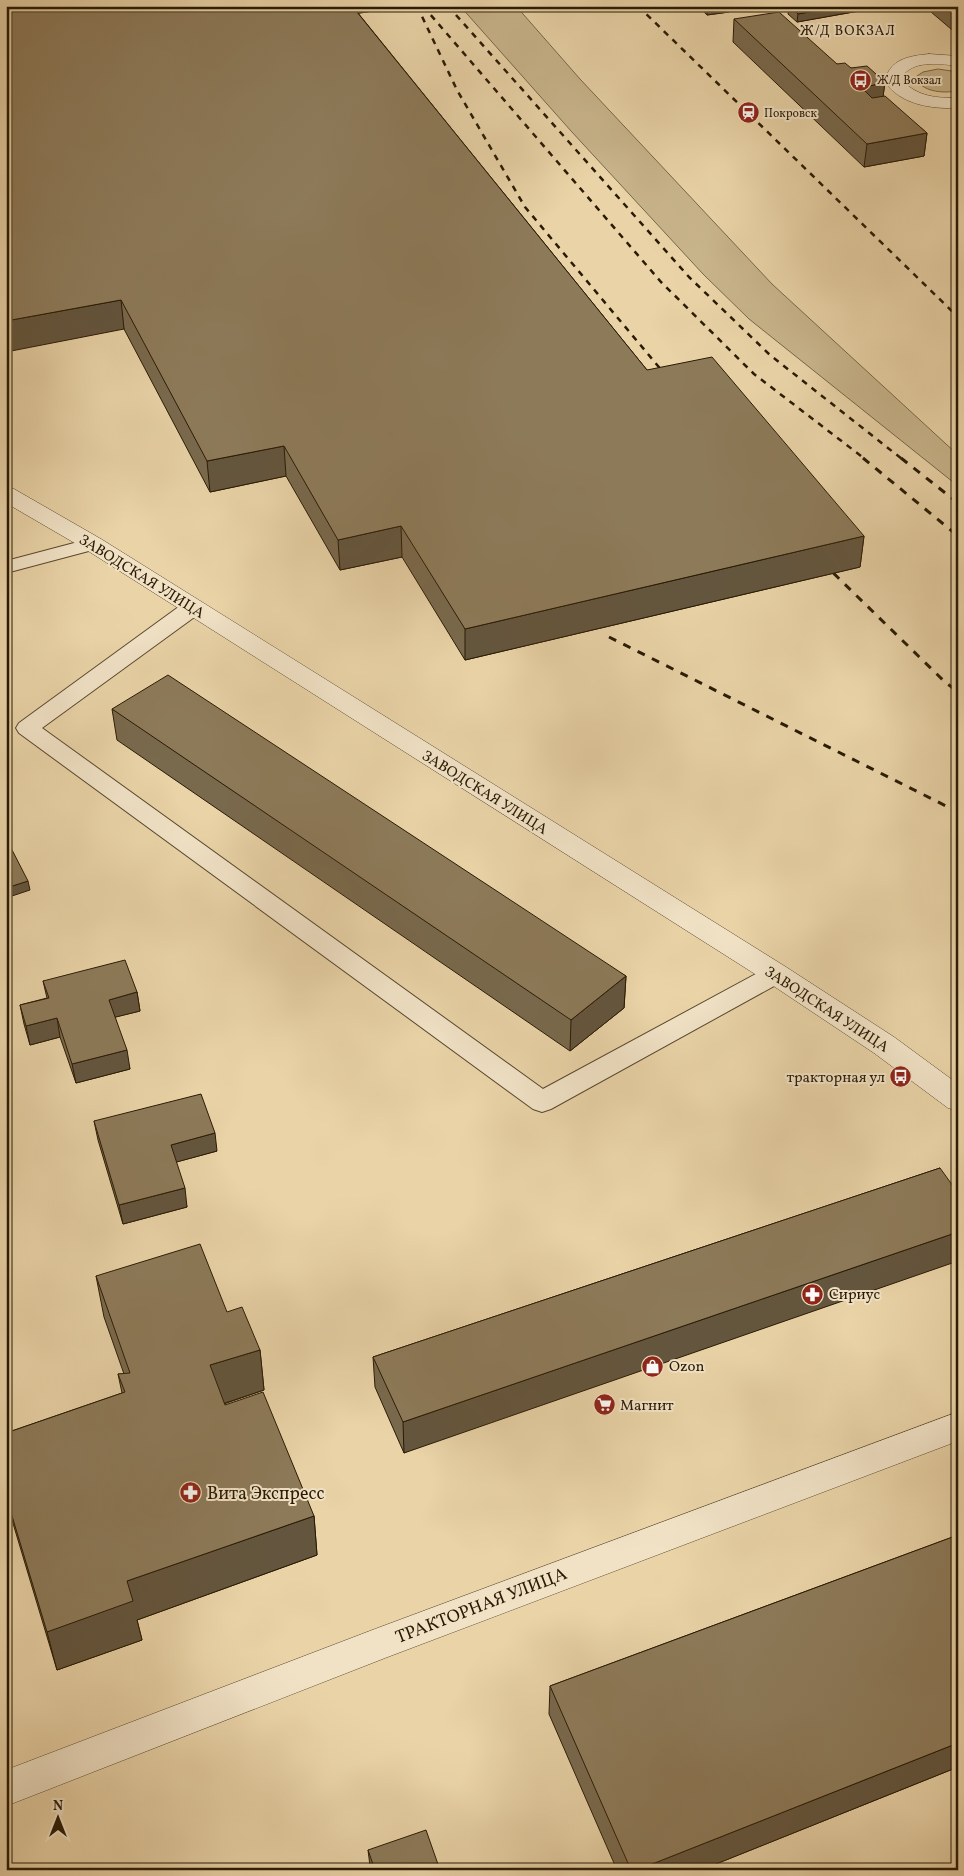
<svg xmlns="http://www.w3.org/2000/svg" width="964" height="1876" font-family="Vollkorn,serif">
<rect width="100%" height="100%" fill="#e9d3a7"/>
<filter id="stains"><feTurbulence type="fractalNoise" baseFrequency=".004" numOctaves="4"/><feColorMatrix values="0 0 0 0 .2 0 0 0 0 .09 0 0 0 0 .02 0 0 0 .5 -.17"/></filter>
<radialGradient id="worn" r=".72"><stop offset=".6" stop-color="#630" stop-opacity="0"/><stop offset="1" stop-color="#630" stop-opacity=".3"/></radialGradient>
<!-- green -->
<path fill="#c8b48b" stroke="#786748" d="M460,6H516L580,79L772,284L958,455V486L749,319L703,274L571,131Z
M938,69L958,72V91C944,93 926,93 916,80L917,76L923,72Z"/>
<g fill="none" stroke-linecap="round" stroke-linejoin="round">
<defs>
<path id="service" d="M93,538L100,540L103,544L100,548L6,573V561Z
M192,601L200,603L203,608L200,613L42,728L543,1089L767,968L776,965L785,968L789,974L785,980L551,1109L542,1112L533,1109L19,733L16,728L19,723L184,603Z"/>
<path id="minor" d="M958,1412V1441L385,1658L6,1806V1770L375,1629Z"/>
<path id="tertiary" d="M929,54L958,56V66C942,64 916,60 904,74L903,81C918,97 937,98 958,98V108C932,109 901,105 885,82C889,59 909,56 929,54Z
M6,487L14,489L101,539L786,967L894,1037L958,1084V1111L948,1108L874,1053L766,981L85,549L6,503Z"/>
</defs>
<!-- service casing -->
<use href="#service" stroke="#59482d" stroke-width="2"/>
<!-- minor casing -->
<use href="#minor" stroke="#59482d" stroke-width="1"/>
<!-- tertiary casing -->
<use href="#tertiary" stroke="#59482d" stroke-width="1"/>
<!-- service -->
<use href="#service" fill="#f1e2c6" fill-rule="evenodd"/>
<!-- minor -->
<use href="#minor" fill="#f1e2c6" fill-rule="evenodd"/>
<!-- tertiary -->
<use href="#tertiary" fill="#f1e2c6" fill-rule="evenodd"/>
<!-- rail-far1 -->
<path stroke="#291a04" stroke-width="2.5" stroke-dasharray="6 6" stroke-linecap="butt" d="M417,6L457,90L525,207L668,378
M423,6L661,282L754,374L865,459
M448,6L689,277L770,355L902,459
M638,6L958,317"/>
<!-- rail -->
<path stroke="#291a04" stroke-width="3" stroke-dasharray="8 8" stroke-linecap="butt" d="M863,458L958,536
M901,458L958,503
M822,562L945,682L958,692
M609,637L958,812"/>
</g>
<!-- wall -->
<path fill="#79694d" stroke="#291a04" d="M6,6L387,9L358,13L647,370L864,536L860,567L465,660L402,557L340,570L286,476L210,492L124,329Z
M698,6H730L729,12L707,15Z
M789,6L859,11L797,22L788,14Z
M924,6H958V35Z
M734,19L837,64L851,68L885,82L883,96L927,133L924,156L864,167L733,42Z
M112,709L626,976L624,1008L570,1051L117,740Z
M43,981L137,992L140,1011L115,1017L130,1069L76,1083L60,1037L30,1045L24,1024L20,1005L47,998Z
M94,1121L217,1151L176,1162L187,1207L123,1224L98,1140Z
M940,1168L404,1453L375,1387L373,1357Z
M96,1276L227,1312L260,1350L264,1390L224,1404L225,1405L314,1516L317,1555L137,1620L142,1640L57,1670L6,1500V1433L122,1393L118,1374H124L104,1317Z
M958,1535V1767L701,1870H617L549,1714L550,1686Z
M368,1850L440,1870H371L370,1866Z"/>
<!-- shaded-wall -->
<path fill="#63553e" stroke="#291a04" d="M339,6H387V9L340,16Z
M713,6H730L729,12L707,15V7Z
M842,6H860L859,11L797,22L798,14Z
M885,82L882,105L860,111L862,88Z
M927,133L924,156L864,167L867,144Z
M121,300L124,329L6,352V321Z
M284,446L286,476L210,492L207,461Z
M401,526L402,557L340,570L338,540Z
M864,536L860,567L465,660V629Z
M28,881L30,890L6,898V888Z
M626,976L624,1008L570,1051L571,1020Z
M137,992L140,1011L112,1018L109,1000Z
M57,1018L60,1037L30,1045L26,1026Z
M127,1050L130,1069L76,1083L72,1064Z
M215,1133L217,1151L173,1163L171,1145Z
M185,1188L187,1207L123,1224L119,1205Z
M958,1232V1261L404,1453L403,1422Z
M260,1350L264,1390L216,1406L210,1365Z
M314,1516L317,1555L137,1620L142,1640L57,1670L47,1632L127,1581Z
M958,1743V1767L701,1870H637Z"/>
<!-- building -->
<path fill="#8d7a59" stroke="#291a04" d="M6,6H352L647,370L712,357L864,536L465,629L401,526L338,540L284,446L207,461L121,300L6,321Z
M790,6H842L798,14Z
M953,6H958V10Z
M779,12L837,64L845,63L851,68L867,66L885,82L862,88L872,98L885,96L927,133L867,144L734,19Z
M168,675L626,976L571,1020L112,709Z
M10,846L28,881L6,888V847Z
M125,960L137,992L109,1000L127,1050L72,1064L57,1018L26,1026L20,1005L49,998L43,981Z
M201,1094L215,1133L171,1145L185,1188L119,1205L94,1121Z
M940,1168L958,1193V1232L403,1422L373,1357Z
M200,1244L227,1312L242,1307L260,1350L210,1365L225,1405L263,1392L314,1516L127,1581L133,1601L47,1632L6,1496V1433L125,1392L118,1374L130,1373L96,1276Z
M958,1535V1743L637,1870H631L550,1686Z
M426,1830L440,1870H375L368,1850Z
M334,1867L335,1870H328Z"/>
<!-- icons -->
<defs>
<symbol id="bus-disc" viewBox="-11 -11 22 22"><circle r="9.5" fill="#8f2418" stroke="#f1e2c6"/><path d="M-5-6H5V4H4V6H2V4H-2V6H-4V4H-5ZM-3.5-4V0h7V-4ZM-3.5 1.2v1.5H-2V1.2ZM2 1.2v1.5H3.5V1.2Z" fill="#fff"/></symbol>
<symbol id="station-disc" viewBox="-11 -11 22 22"><circle r="9.5" fill="#8f2418" stroke="#f1e2c6"/><path d="M-3-6H3Q5-6 5-4V2Q5 4 3 4L4.5 6H3L1.5 4h-3L-3 6H-4.5L-3 4Q-5 4-5 2V-4Q-5-6-3-6ZM-3.5-4v3h7v-3ZM-3.5 1v1.5H-2V1ZM2 1v1.5H3.5V1Z" fill="#fff"/></symbol>
<symbol id="pharmacy-disc" viewBox="-11 -11 22 22"><circle r="9.5" fill="#8f2418" stroke="#f1e2c6"/><path d="M-2-6h4v4h4v4h-4v4h-4v-4h-4v-4h4Z" fill="#fff"/></symbol>
<symbol id="shop-disc" viewBox="-11 -11 22 22"><circle r="9.5" fill="#8f2418" stroke="#f1e2c6"/><path d="M-5-2.5h2.3a2.7 3.5 0 0 1 5.4 0H5L5.5 6h-11ZM-1.5-2.5h3a1.5 2.3 0 0 0-3 0Z" fill="#fff"/></symbol>
<symbol id="supermarket-disc" viewBox="-11 -11 22 22"><circle r="9.5" fill="#8f2418" stroke="#f1e2c6"/><path d="M-6-5.5h2.5l.6 2H6L4.5 2H-2.5L-4.4-4H-6ZM-1.5 3.2a1.3 1.3 0 1 0 .1 0ZM3 3.2a1.3 1.3 0 1 0 .1 0Z" fill="#fff"/></symbol>
</defs>
<g fill-rule="evenodd">
<use href="#bus-disc" x="848" y="68" width="25" height="25"/>
<use href="#station-disc" x="736" y="100" width="25" height="25"/>
<use href="#bus-disc" x="888" y="1064" width="25" height="25"/>
<use href="#pharmacy-disc" x="800" y="1282" width="25" height="25"/>
<use href="#shop-disc" x="640" y="1354" width="25" height="25"/>
<use href="#supermarket-disc" x="592" y="1392" width="25" height="25"/>
<use href="#pharmacy-disc" x="178" y="1480" width="25" height="25"/>
</g>
<g text-anchor="middle" stroke-width="4" stroke-linejoin="round" paint-order="stroke">
<!-- far-poi labels -->
<g font-size="12" fill="#291a04" stroke="#f1e2c6" text-anchor="start">
<text x="877" y="84">Ж/Д Вокзал</text>
<text x="764" y="117">Покровск</text>
</g>
<!-- far-neighbourhood labels -->
<g font-size="14" letter-spacing="1" fill="#291a04" stroke="#f1e2c6">
<text x="848" y="35">Ж/Д ВОКЗАЛ</text>
</g>
<!-- street labels -->
<g font-size="15" fill="#291a04" stroke="#f1e2c6">
<text transform="translate(142 576) rotate(32)" y="5">ЗАВОДСКАЯ УЛИЦА</text>
<text transform="translate(485 792) rotate(32)" y="5">ЗАВОДСКАЯ УЛИЦА</text>
<text transform="translate(827 1009) rotate(33)" y="5">ЗАВОДСКАЯ УЛИЦА</text>
</g>
<!-- poi labels -->
<g font-size="15" fill="#291a04" stroke="#f1e2c6" text-anchor="start">
<text x="885" y="1082" text-anchor="end">тракторная ул</text>
<text x="829" y="1299">Сириус</text>
<text x="669" y="1371">Ozon</text>
<text x="620" y="1410">Магнит</text>
</g>
<!-- near-poi labels -->
<g font-size="18" fill="#291a04" stroke="#f1e2c6" text-anchor="start">
<text x="207" y="1499">Вита Экспресс</text>
</g>
<!-- near-street labels -->
<g font-size="18" fill="#291a04" stroke="#f1e2c6">
<text transform="translate(481 1605) rotate(-21)" y="6">ТРАКТОРНАЯ УЛИЦА</text>
</g>
</g>
<!-- margin -->
<rect width="964" height="1876" fill="none" stroke="#e9d3a7" stroke-width="25"/>
<rect x="8" y="8" width="949" height="1861" fill="none" stroke="#291a04" stroke-width="2.5"/>
<rect x="12" y="12" width="939" height="1851" fill="none" stroke="#291a04"/>
<!-- north arrow -->
<g transform="translate(58 1818)" stroke="#f1e2c6" stroke-width="4" paint-order="stroke">
<path d="M0-4L9 19L0 12L-9 19Z" fill="#291a04"/>
<text y="-8" font-size="14" font-weight="bold" text-anchor="middle" fill="#291a04">N</text>
</g>
<rect width="100%" height="100%" filter="url(#stains)"/>
<rect width="100%" height="100%" fill="url(#worn)"/>
</svg>
